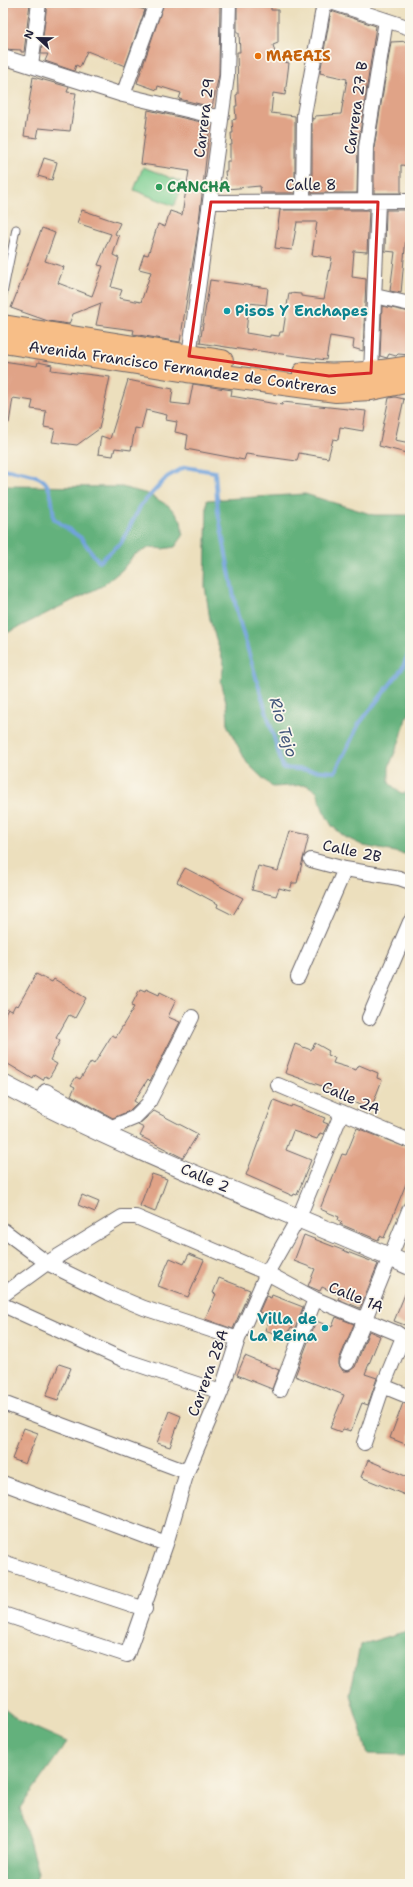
<svg xmlns="http://www.w3.org/2000/svg" width="413" height="1887" font-family="'Shantell Sans',sans-serif">
<rect width="100%" height="100%" fill="#fbf7ec"/>
<filter id="ink" filterUnits="userSpaceOnUse"><feTurbulence type="fractalNoise" baseFrequency=".025" numOctaves="2"/><feDisplacementMap in="SourceGraphic" scale="8" xChannelSelector="R" yChannelSelector="G"/><feConvolveMatrix kernelMatrix="1 2 1 2 8 2 1 2 1" color-interpolation-filters="sRGB"/></filter>
<filter id="wash" filterUnits="userSpaceOnUse"><feTurbulence type="fractalNoise" baseFrequency=".012" numOctaves="4" result="noise"/><feDisplacementMap in="SourceGraphic" scale="16" xChannelSelector="R" yChannelSelector="G"/><feGaussianBlur stdDeviation="0.9" result="paint"/><feColorMatrix in="noise" values="0 0 0 0 0 0 0 0 0 0 0 0 0 0 0 0 0 1.4 0 .05"/><feComposite in="paint" operator="in"/></filter>
<g filter="url(#wash)">
<rect width="100%" height="100%" fill="#ecdfbd"/>
<!-- green -->
<path fill="#7bce91" stroke="#4e7866" d="M143,167L184,183L174,206L134,190Z"/>
<!-- forest -->
<path fill="#64b17b" stroke="#436a5b" d="M3,486L122,487L148,494L169,506L181,520L183,536L175,547L162,549L151,547L134,555L122,570L102,586L3,635Z
M305,494L374,515H410V713L406,718L401,737L389,767V783L401,793H410V855L364,846L345,837L332,826L323,810L317,792L307,785L272,787L247,763L228,727L227,706L221,681L224,664L210,620L205,586L207,500Z
M410,1630V1755L368,1754L350,1695L360,1645Z
M3,1708L20,1721L67,1742L20,1808L38,1873L35,1884H3Z"/>
<g fill="none" stroke-linecap="round" stroke-linejoin="round">
<!-- stream -->
<path stroke="#71a3dc" stroke-width="4" d="M3,469C45,477 50,473 54,519L81,538L99,562L121,543L141,505L167,477L185,467L215,472L218,512L237,613L283,768L335,772L359,724L402,669L410,650"/>
</g>
<g id="blocks">
<!-- building -->
<path fill="#e0a387" d="M4,3H30L24,52H21V50L3,49Z
M47,3H134L133,6L145,10L125,66L87,51L80,67L76,65L74,71L45,61L48,54H41Z
M164,3H220L219,75L212,107L179,99L181,93L158,86L157,90L137,83Z
M237,3H271V10H278V43L273,45L277,60L289,63L285,95L273,93L271,113L295,116V193H261L260,186L227,189L225,171H227V161H230V145H232L231,133H233L232,120L236,119L235,106H237L236,95L238,94L237,52H240L239,33H237Z
M331,11L376,26L358,146L357,193H312V118L315,119V116L341,114L347,79L320,73Z
M410,41V166L401,165V193H374V148L391,42Z
M33,77L69,87L67,92L76,93L70,131L39,128L37,138L24,136Z
M148,110L210,124L198,230L180,342L133,334L134,330L96,325L101,303L73,314L69,324L48,321L11,308L42,228L55,233L45,261L64,267L58,283L92,296L103,266L98,265L111,234L77,223L82,210L120,223L115,234L119,236L113,255L119,258L111,287L122,290L119,298L141,302L151,272L139,269L144,254L148,255L158,224L165,227L170,211L182,215L189,171L141,164Z
M44,158L57,162L52,180L38,176Z
M280,210H369L367,252L354,251L352,277L366,279L363,351L353,348L354,340L330,336L326,360L252,350V351L200,343L210,280L268,288L266,305L249,303L246,333L270,337V335L279,336L280,332H283L289,293L301,294V296L324,299L332,258L312,255L317,222H297L292,250L275,248Z
M386,210H410V225H407L401,293L390,291L395,252L385,251Z
M382,306L410,312V355L398,354L396,356L389,354L387,358L380,356Z
M3,361L37,366L38,362L52,365L51,370L110,377L99,429L77,445L52,442L55,429L44,427L46,411L31,409L33,401L13,398L9,423H3Z
M128,380L173,389L171,403L189,405L193,384L232,390L231,396L282,405L283,402L366,411L363,431L340,427L338,440L333,439L328,458L299,453L297,461L246,454L244,460L186,449L188,435L175,432L177,422L166,420L167,415L146,410L141,429L135,428L131,450L115,448L113,456L98,454L101,436L110,439Z
M395,397L404,399L395,440L410,443V454L379,446L389,398Z
M290,831L309,835L297,883H292L290,891L279,888L276,896L252,890L258,866L278,871Z
M185,868L243,898L233,915L217,907L218,904L177,882Z
M36,974L52,982L54,979L86,998L75,1018L69,1015L56,1038L60,1041L50,1060L57,1064L49,1078L45,1076L43,1080L35,1075L33,1079L3,1061V1018L8,1009L12,1011L15,1005L18,1006Z
M140,989L145,991L146,989L159,995L160,992L176,1000L168,1017L180,1022L150,1081L148,1079L134,1101L137,1103L129,1111L113,1118L71,1095L75,1087L71,1085L76,1077L80,1079L91,1062L94,1064L112,1035L116,1037L134,1007L131,1006Z
M315,1043L329,1051L327,1055L335,1058L333,1063L356,1070L359,1065L378,1073L377,1078L382,1080L372,1106L368,1104L367,1108L332,1093L333,1090L285,1073L295,1044L311,1050Z
M274,1100L291,1107L292,1105L325,1118L323,1122L328,1124L323,1134L320,1133L317,1139L293,1131L286,1150L311,1160L297,1195L294,1194L293,1196L246,1175Z
M154,1111L198,1134L183,1158L140,1136L144,1128L138,1125Z
M357,1128L410,1149V1174L384,1238L380,1236L378,1240L340,1224L342,1222L338,1220L339,1217L320,1209L342,1154L346,1155Z
M152,1174L167,1179L155,1212L140,1206Z
M82,1195L99,1202L95,1212L78,1205Z
M304,1235L378,1264L360,1308L338,1299L340,1295L322,1287L320,1291L308,1286L315,1269L294,1261Z
M189,1254L204,1260L188,1297L158,1286L170,1258L184,1264Z
M219,1278L250,1290L233,1329L205,1319L216,1294L213,1293Z
M410,1282V1327L394,1321Z
M272,1295L303,1307L295,1329L291,1327L286,1338L265,1330L270,1316L259,1312L266,1296L271,1298Z
M336,1317L354,1324L339,1360V1365L343,1371H349L355,1367L369,1331L380,1336L365,1374L377,1378L368,1405L362,1403L351,1431L343,1429L341,1432L330,1428L344,1395L295,1376L316,1321L332,1327Z
M245,1356L279,1370L272,1389L237,1375Z
M59,1364L71,1368L58,1400L46,1396Z
M403,1403L410,1405V1446L390,1438Z
M169,1411L181,1416L170,1447L157,1443Z
M24,1428L38,1433L25,1464L12,1459Z
M368,1460L410,1478V1497L361,1477Z"/>
</g>
</g>
<g filter="url(#ink)">
<use href="#blocks" fill-opacity="0" stroke="#696468" stroke-width="1"/>
<g fill="none" stroke-linecap="round" stroke-linejoin="round">
<defs>
<path id="service" d="M3,294L16,229"/>
<path id="minor" d="M334,3L410,28
M3,57L123,95L221,118
M31,66L39,3
M123,95L156,3
M211,202L410,201
M303,202L304,115L324,3
M365,202L366,147L386,20
M375,296L410,304
M189,356L227,76L229,3
M371,373L378,202
M311,860L345,869L399,878L410,882
M298,977L345,869
M369,1018L410,922
M278,1085L410,1141
M39,1103L46,1091L112,1127L134,1118L148,1104L192,1017
M3,1230L47,1263L106,1292L144,1308L238,1339
M3,1295L47,1263L122,1217H136L267,1273L315,1299L397,1333L403,1337L383,1386L364,1443
M3,1305L124,1360L221,1392
M347,1363L410,1208
M383,1386L410,1397
M280,1390L315,1299
M3,1403L187,1472
M3,1483L166,1544
M3,1562L145,1609
M3,1614L127,1655L166,1544L187,1472L221,1392L238,1339L267,1273L299,1217L342,1112"/>
<path id="tertiary" d="M3,1084C134,1154 274,1206 410,1266"/>
<path id="primary" d="M3,326L222,361
M3,342L187,371L336,391L371,389L410,381
M304,373C339,377 374,373 409,367"/>
</defs>
<!-- service casing -->
<use href="#service" stroke="#696468" stroke-width="9"/>
<!-- minor casing -->
<use href="#minor" stroke="#696468" stroke-width="16"/>
<!-- tertiary casing -->
<use href="#tertiary" stroke="#696468" stroke-width="20"/>
<!-- primary casing -->
<use href="#primary" stroke="#696468" stroke-width="24"/>
<!-- service -->
<use href="#service" stroke="#fff" stroke-width="7"/>
<!-- minor -->
<use href="#minor" stroke="#fff" stroke-width="14"/>
<!-- tertiary -->
<use href="#tertiary" stroke="#fff" stroke-width="18"/>
<!-- primary -->
<use href="#primary" stroke="#f7be87" stroke-width="22"/>
</g>
</g>
<!-- marked area -->
<path fill="none" stroke="#d62828" stroke-width="3" stroke-linejoin="round" d="M211,202H378L371,373L329,376L189,356Z"/>
<!-- markers -->
<circle fill="#e8710a" stroke="#fbf7ec" stroke-width="1.5" cx="258" cy="56" r="4"/>
<circle fill="#2e9e5b" stroke="#fbf7ec" stroke-width="1.5" cx="159" cy="187" r="4"/>
<g fill="#0f9aa8" stroke="#fbf7ec" stroke-width="1.5">
<circle cx="227" cy="311" r="4"/>
<circle cx="325" cy="1328" r="4"/>
</g>
<g text-anchor="middle" stroke-width="3.5" stroke-linejoin="round" paint-order="stroke">
<!-- food labels -->
<g font-size="15" font-weight="bold" fill="#c56008" stroke="#fbf7ec" text-anchor="start">
<text x="266" y="61">MAEAIS</text>
</g>
<!-- street labels -->
<g font-size="15" fill="#22223b" stroke="#fbf7ec">
<text transform="translate(356 108) rotate(-82)" y="5">Carrera 27 B</text>
<text transform="translate(204 118) rotate(-83)" y="5">Carrera 29</text>
<text x="311" y="190">Calle 8</text>
<text transform="translate(183 368) rotate(8)" y="5">Avenida Francisco Fernandez de Contreras</text>
<text transform="translate(352 851) rotate(12)" y="5">Calle 2B</text>
<text transform="translate(351 1098) rotate(23)" y="5">Calle 2A</text>
<text transform="translate(205 1178) rotate(23)" y="5">Calle 2</text>
<text transform="translate(356 1297) rotate(22)" y="5">Calle 1A</text>
<text transform="translate(208 1373) rotate(-70)" y="5">Carrera 28A</text>
</g>
<!-- leisure labels -->
<g font-size="15" font-weight="bold" fill="#27864d" stroke="#fbf7ec" text-anchor="start">
<text x="167" y="192">CANCHA</text>
</g>
<!-- culture labels -->
<g font-size="15" font-weight="bold" fill="#0d838f" stroke="#fbf7ec" text-anchor="start">
<text x="235" y="316">Pisos Y Enchapes</text>
<text x="317" y="1324" text-anchor="end">Villa de<tspan x="317" dy="17">La Reina</tspan></text>
</g>
<!-- water labels -->
<g font-size="16" font-style="italic" fill="#42567b" stroke="#fbf7ec">
<text transform="translate(284 727) rotate(73)" y="6">Rio Tejo</text>
</g>
</g>
<!-- margin -->
<rect width="413" height="1887" fill="none" stroke="#fbf7ec" stroke-width="16"/>
<!-- north arrow -->
<g transform="translate(38 38) rotate(292)" stroke="#fbf7ec" stroke-width="3" paint-order="stroke">
<path d="M0-3L7 15L0 10L-7 15Z" fill="#22223b"/>
<text y="-6" font-size="11" font-weight="bold" text-anchor="middle" fill="#22223b">N</text>
</g>
</svg>
